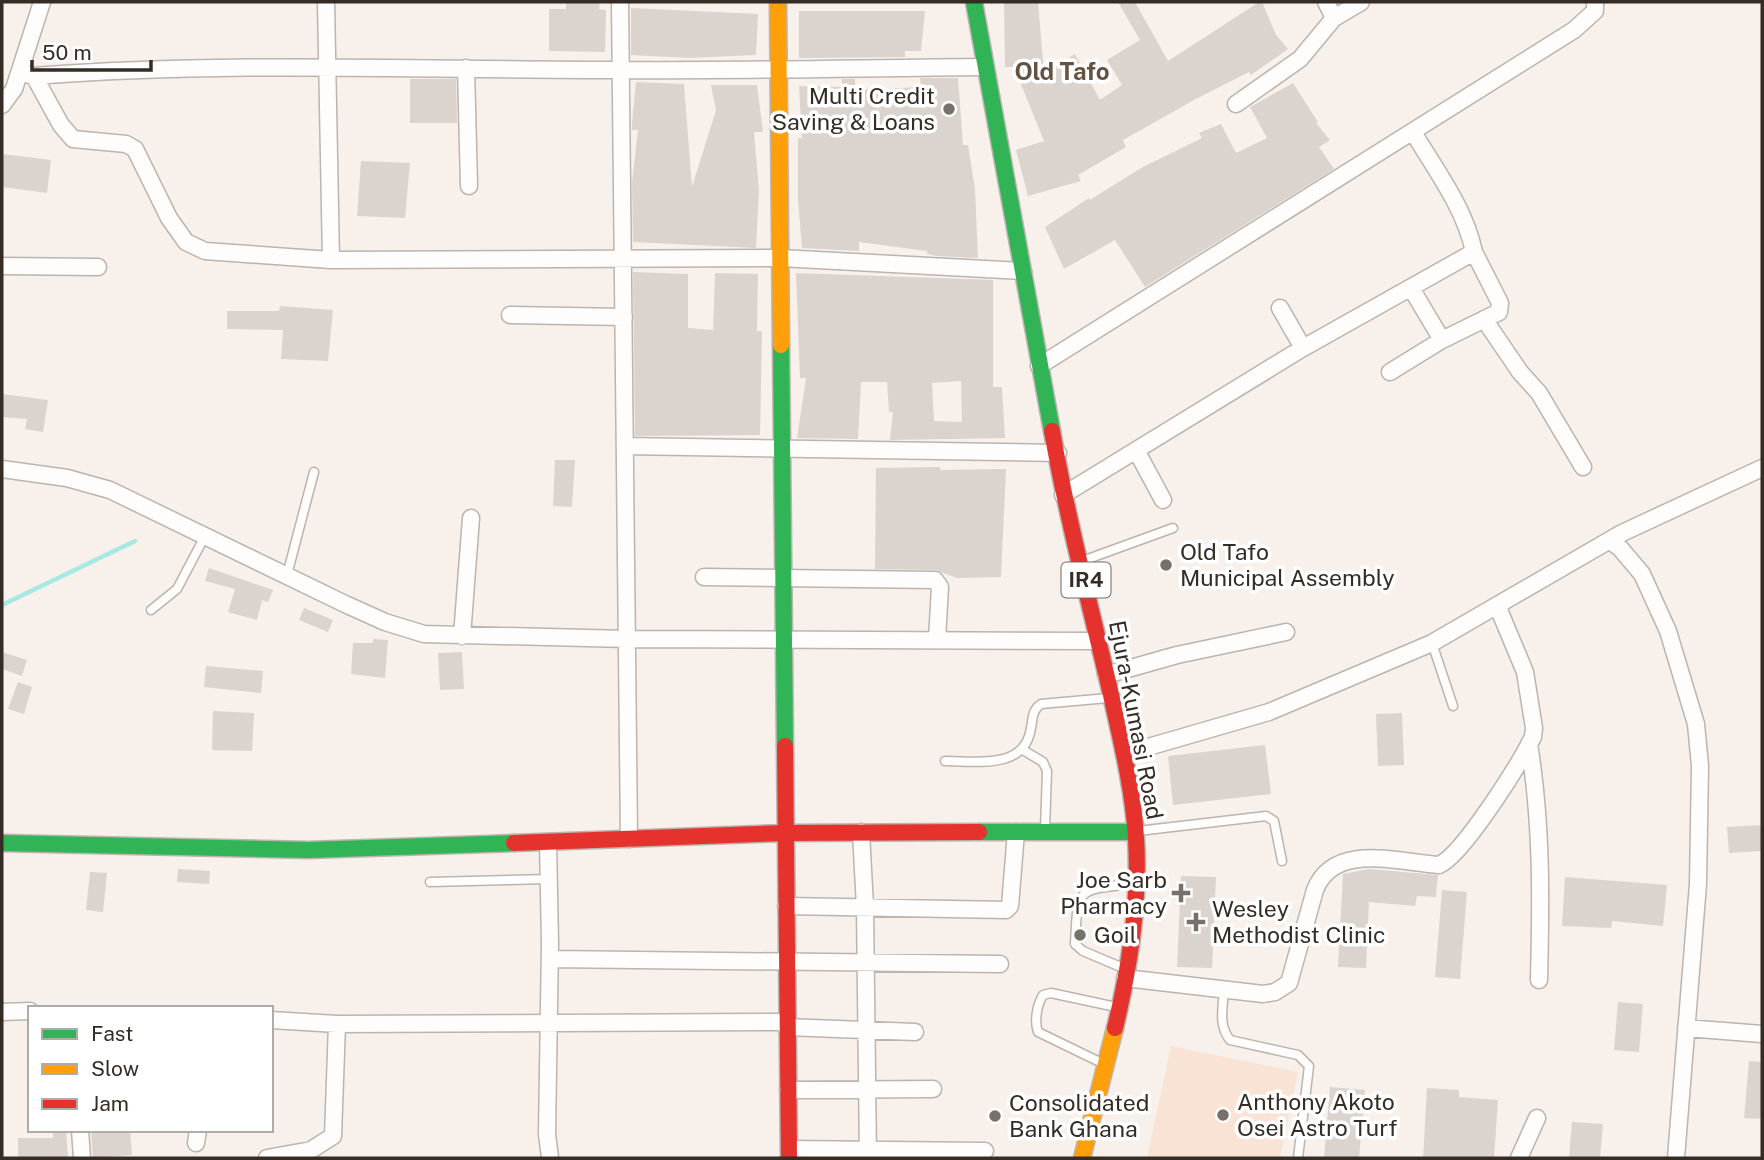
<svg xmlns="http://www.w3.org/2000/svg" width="1764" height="1160" font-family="'Public Sans',sans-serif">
<rect width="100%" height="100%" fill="#f7f0eb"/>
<!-- grass -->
<path fill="#f8e3d4" d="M1171,1046L1298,1072L1280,1158H1147Z"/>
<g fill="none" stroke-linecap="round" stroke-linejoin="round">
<!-- stream -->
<path stroke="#a6e9e3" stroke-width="4.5" d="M2,605L135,541"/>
</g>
<!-- building -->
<path fill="#dbd3ce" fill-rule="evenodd" d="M566,2H600L599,9L606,10L605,52L549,51V9H566Z
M1004,2H1038L1044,74L1075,54L1100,100L1122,85L1107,60L1140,40L1118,2H1135L1168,61L1259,2H1262L1276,35L1288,49L1251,75L1249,72L1194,100L1123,140L1126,147L1078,175L1081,181L1028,196L1016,150L1044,141L1014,67H1005Z
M631,8L758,14L756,55L689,58L631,55Z
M799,11H925L921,51H905V57L799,58Z
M920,78H958L963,145H968L975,189L978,258L936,256L927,254V251L859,242V251L802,248L798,199V138H802L799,86L842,87V79H855V90L921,87Z
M410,79H456L457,123H410Z
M636,82L684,84L692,187L716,110L711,85H757L763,132H754L759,191L756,248L633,242L632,182L638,130H632V123Z
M1293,83L1318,122L1316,123L1330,140L1319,147L1334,169L1145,287L1115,240L1064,269L1045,227L1089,198L1090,200L1141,168L1202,138L1199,133L1221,124L1236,153L1267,138L1250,107Z
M2,154L51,160L47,193L2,187Z
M361,161L410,163L405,218L357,216Z
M633,272L688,274V328L713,330L715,273L758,274L757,331H762L760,435L635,436Z
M796,273L993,280V387H1002L1005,438L890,440L893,412H889L887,382H861L858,439L797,438L806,378H800ZM961,381L962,422L934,421L932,383Z
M280,306L333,310L328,361L281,359L283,330L227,329V311H279Z
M2,394L48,400L43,432L25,429L27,419L2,417Z
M555,460H575L572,507L553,506Z
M940,467V470L1006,469L1001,577L957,578L936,570L875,569L876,468Z
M209,568L273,590L268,602L262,600L257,620L228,612L235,589L205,581Z
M304,608L333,620L328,632L299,620Z
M373,639L388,640L385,678L351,674L353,643H373Z
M2,652L27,660L22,676L2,669Z
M462,652L464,689L440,690L438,653Z
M206,666L263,671L261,693L204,687Z
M18,682L32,687L24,714L8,709Z
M213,711L254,713L252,751L212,750Z
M1402,713L1404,765L1378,766L1376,714Z
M1265,745L1271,794L1173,805L1168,756Z
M1762,825V851L1729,853L1727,827Z
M178,869L210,871L209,884L177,882Z
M1369,869L1438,875L1436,897L1417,896L1415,906L1369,902L1366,968L1338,967L1343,874Z
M90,872L107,873L103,912L86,910Z
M1181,876L1216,877L1212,968L1177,967Z
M1565,877L1667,885L1663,926L1612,921L1611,928L1562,926Z
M1442,890L1467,892L1460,979L1435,977Z
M1618,1002L1643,1004L1639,1052L1614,1050Z
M1749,1061L1762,1062V1119L1744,1118Z
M1330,1087L1365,1090L1359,1158H1324Z
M1427,1088L1459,1090V1097L1498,1100L1494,1158H1423Z
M1572,1122L1603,1124L1600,1158H1569Z
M53,1130H66L68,1158H18V1138H53Z
M91,1130H130L132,1155L93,1158Z"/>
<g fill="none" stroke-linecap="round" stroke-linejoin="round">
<defs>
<path id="lane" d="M1085,560L1173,528
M287,575L314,472
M151,610L177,589L205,536
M1432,643L1453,706
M1023,750L1043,762L1047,771L1045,829
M945,761C977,761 1025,770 1031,728C1033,718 1032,710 1041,704L1108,698
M1138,831L1266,816L1274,821L1282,861
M430,882L549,879
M1123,968L1083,951L1075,944C1078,887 1075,890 1133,884
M1224,990C1223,1008 1218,1025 1230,1040L1298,1055L1309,1066L1298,1158
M1104,1064L1038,1032C1034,1021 1037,1005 1043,995L1051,993L1116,1007"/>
<path id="street" d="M326,2L331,260
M620,2L629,839
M1326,2L1334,18L1361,2
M466,68L469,186
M21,73L34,76C229,61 424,70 620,70C741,71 863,68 985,67
M34,76L61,125L73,139L126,144L135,149L169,218L186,242L205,251L331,260L780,258L1023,271
M1236,104L1300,59L1334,18
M2,105L14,89L42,2
M2,266L98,267
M1411,288L1442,340
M1280,308L1303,348L1474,252C1465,208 1435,169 1413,132
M510,315L624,317
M1484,319L1520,372L1539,393L1583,467
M1039,366L1574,30L1595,11V2
M1390,372L1442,340L1499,312L1500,303L1474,252
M625,446L1058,453
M1136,450L1163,500
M2,469L67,478L110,490L345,604L385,622L424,634L626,639L1098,641
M1063,495L1303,348
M1610,541L1620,548L1642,574L1668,631L1696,724L1700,766L1698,884L1676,1158
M704,577L935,580L940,587L937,640
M462,636L471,518
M1106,675L1177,655L1286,632
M1529,744C1542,823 1541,900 1539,980
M1124,754L1269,712L1432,643L1622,533L1762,468
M861,832L865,907L868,1158
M548,842L550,943L547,1134L550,1158
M786,906L1006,910L1010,906L1016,832
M550,959L1000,964
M1125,978L1263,994L1275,992L1289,983L1315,890C1334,842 1397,862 1439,865C1463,855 1520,763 1533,737L1534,728L1525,672L1497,605
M2,1012L30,1011
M271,1020L337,1024L786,1022
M786,1027L915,1032
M1686,1028L1762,1034
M788,1090L933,1089
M80,1130L82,1158
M196,1143L198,1130
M789,1149L985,1151
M267,1158L311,1150L333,1136L337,1024
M1519,1158L1537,1118"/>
<path id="fast" d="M974,2L1052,431
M781,345L785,746
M979,832H1135
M2,843L308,850L514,843"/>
<path id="slow" d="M778,2L781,345
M1082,1158L1115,1028"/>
<path id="jam" d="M1052,431C1067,517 1089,601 1109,686C1120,736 1133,787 1136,838C1140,902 1130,966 1115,1028
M785,746L789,1158
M514,843L785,833L979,832"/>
</defs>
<!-- lane casing -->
<use href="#lane" stroke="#bbb4af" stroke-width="11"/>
<!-- street casing -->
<use href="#street" stroke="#bbb4af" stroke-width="19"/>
<!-- fast casing -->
<use href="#fast" stroke="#bbb4af" stroke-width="19"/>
<!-- slow casing -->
<use href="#slow" stroke="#bbb4af" stroke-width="19"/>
<!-- jam casing -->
<use href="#jam" stroke="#bbb4af" stroke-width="19"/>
<!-- lane -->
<use href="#lane" stroke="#fefdfc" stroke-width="8"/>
<!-- street -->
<use href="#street" stroke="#fefdfc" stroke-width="16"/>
<!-- fast -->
<use href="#fast" stroke="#30b455" stroke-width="16"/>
<!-- slow -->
<use href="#slow" stroke="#ff9f0a" stroke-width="16"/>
<!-- jam -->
<use href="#jam" stroke="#e5322d" stroke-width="16"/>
</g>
<!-- markers -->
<g fill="#78716a" stroke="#fff" stroke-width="2.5">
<circle cx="949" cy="109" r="7"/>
<circle cx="1166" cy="565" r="7"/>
<path d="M1177.5 882.5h7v7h7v7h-7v7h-7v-7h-7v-7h7z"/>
<path d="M1192.5 911.5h7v7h7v7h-7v7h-7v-7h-7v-7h7z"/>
<circle cx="1080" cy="935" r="7"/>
<circle cx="1223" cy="1115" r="7"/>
<circle cx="995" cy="1116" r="7"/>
</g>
<g text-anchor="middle" stroke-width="7" stroke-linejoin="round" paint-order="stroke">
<!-- shield labels -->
<rect fill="#fff" stroke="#716b66" stroke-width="2" x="1061.5" y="562.5" width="49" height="35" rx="5"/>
<g font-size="21" font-weight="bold" fill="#342c25">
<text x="1086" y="587">IR4</text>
</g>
<!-- poi labels -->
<g font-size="23" fill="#342c25" stroke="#fff" text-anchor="start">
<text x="935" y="104" text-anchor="end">Multi Credit<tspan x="935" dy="26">Saving &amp; Loans</tspan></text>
<text x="1180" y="560">Old Tafo<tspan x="1180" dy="26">Municipal Assembly</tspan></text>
<text x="1167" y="888" text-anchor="end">Joe Sarb<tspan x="1167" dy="26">Pharmacy</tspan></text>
<text x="1212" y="917">Wesley<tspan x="1212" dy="26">Methodist Clinic</tspan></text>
<text x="1094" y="943">Goil</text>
<text x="1237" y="1110">Anthony Akoto<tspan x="1237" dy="26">Osei Astro Turf</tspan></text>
<text x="1009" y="1111">Consolidated<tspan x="1009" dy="26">Bank Ghana</tspan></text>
</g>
<!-- street labels -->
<g font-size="23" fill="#342c25" stroke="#fff">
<text transform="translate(1136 720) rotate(79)" y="8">Ejura-Kumasi Road</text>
</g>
<!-- neighbourhood labels -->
<g font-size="24" font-weight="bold" fill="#645243" stroke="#fff">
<text x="1062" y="80">Old Tafo</text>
</g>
</g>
<!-- border -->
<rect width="1764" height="1160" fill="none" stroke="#342c25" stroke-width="7"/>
<!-- legend -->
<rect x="28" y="1006" width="245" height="126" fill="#ffffff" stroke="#aeaba8" stroke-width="2"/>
<rect x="42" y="1029" width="35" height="10" fill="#30b455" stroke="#aeaba8" stroke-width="2"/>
<text x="91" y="1041" font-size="21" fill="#342c25">Fast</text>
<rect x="42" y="1064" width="35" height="10" fill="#ff9f0a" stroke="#aeaba8" stroke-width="2"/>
<text x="91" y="1076" font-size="21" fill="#342c25">Slow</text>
<rect x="42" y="1099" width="35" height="10" fill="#e5322d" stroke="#aeaba8" stroke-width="2"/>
<text x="91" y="1111" font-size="21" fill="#342c25">Jam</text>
<!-- scale -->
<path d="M32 60v10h119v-10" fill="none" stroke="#342c25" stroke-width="3.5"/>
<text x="42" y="60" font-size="21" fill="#342c25" stroke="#ffffff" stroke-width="5" paint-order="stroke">50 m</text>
</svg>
